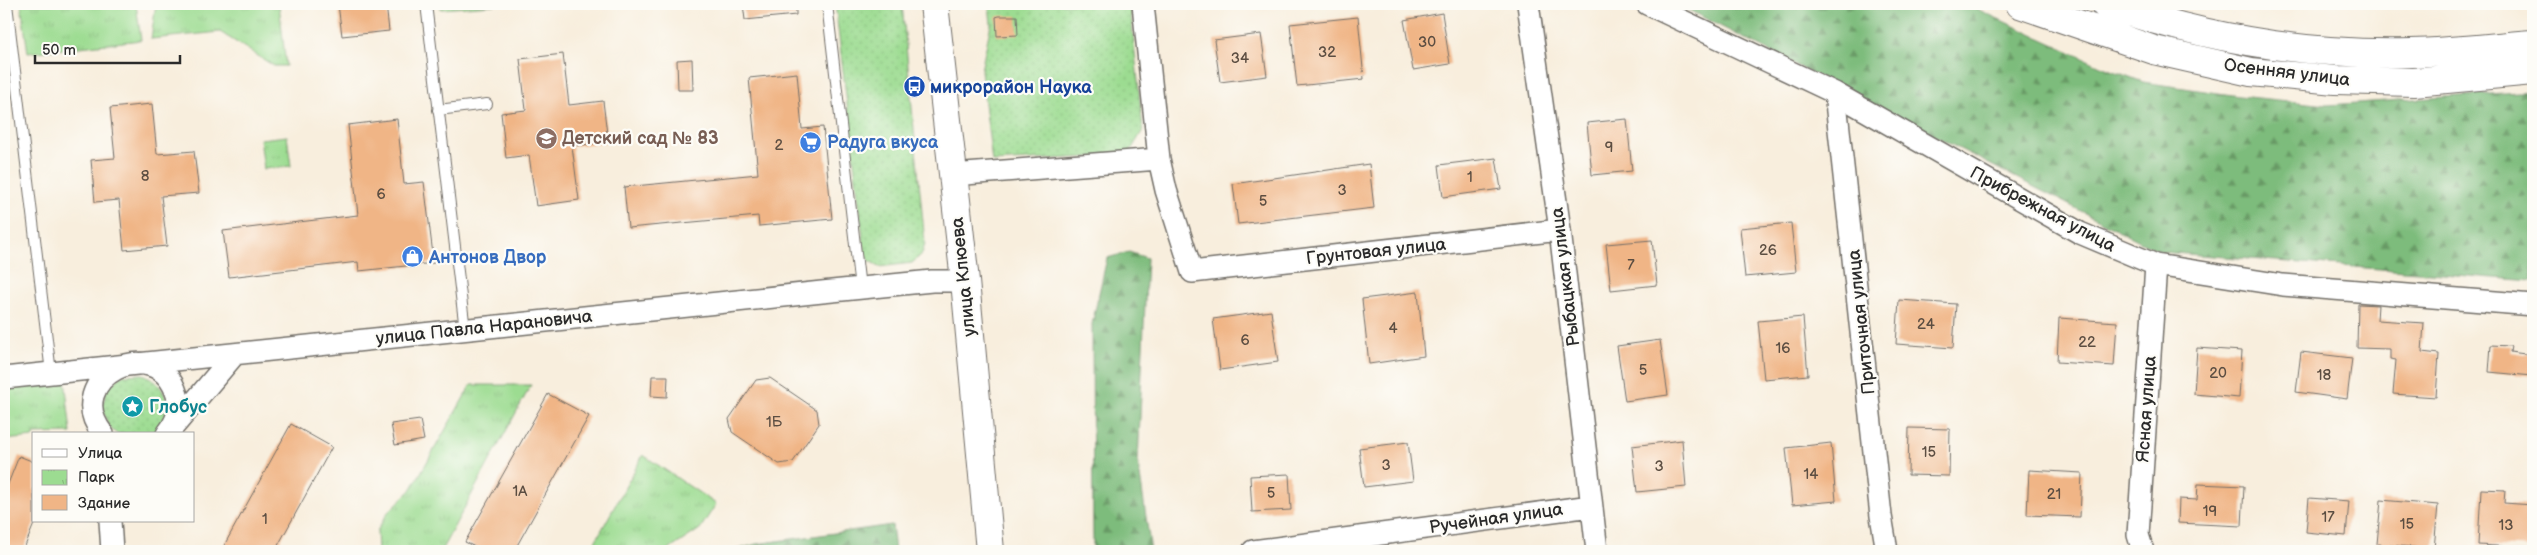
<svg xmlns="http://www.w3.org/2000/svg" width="2537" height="555" font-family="'Balsamiq Sans',sans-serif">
<defs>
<pattern id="grass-dots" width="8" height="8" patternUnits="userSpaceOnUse" patternTransform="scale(1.25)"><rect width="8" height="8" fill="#9cdc91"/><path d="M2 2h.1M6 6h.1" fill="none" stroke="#87bd7d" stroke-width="1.8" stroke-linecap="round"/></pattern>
<pattern id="forest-firs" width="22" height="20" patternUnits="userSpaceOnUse" patternTransform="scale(1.25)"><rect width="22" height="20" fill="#7dbc7b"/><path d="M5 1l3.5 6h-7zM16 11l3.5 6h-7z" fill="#679965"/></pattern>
<pattern id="park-tufts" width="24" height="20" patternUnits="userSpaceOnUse" patternTransform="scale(1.25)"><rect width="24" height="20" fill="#9cdc91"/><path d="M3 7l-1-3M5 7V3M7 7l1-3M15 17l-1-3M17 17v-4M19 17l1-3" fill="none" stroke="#87bd7d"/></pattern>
</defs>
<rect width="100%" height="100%" fill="#fdfcf7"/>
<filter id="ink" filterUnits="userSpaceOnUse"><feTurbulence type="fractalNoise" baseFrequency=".02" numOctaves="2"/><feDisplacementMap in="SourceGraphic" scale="10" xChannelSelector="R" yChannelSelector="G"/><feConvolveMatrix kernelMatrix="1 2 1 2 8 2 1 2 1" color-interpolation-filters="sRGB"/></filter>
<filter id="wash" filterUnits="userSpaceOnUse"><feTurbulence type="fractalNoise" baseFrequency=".0096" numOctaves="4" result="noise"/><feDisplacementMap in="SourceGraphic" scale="20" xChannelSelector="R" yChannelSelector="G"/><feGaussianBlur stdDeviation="1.12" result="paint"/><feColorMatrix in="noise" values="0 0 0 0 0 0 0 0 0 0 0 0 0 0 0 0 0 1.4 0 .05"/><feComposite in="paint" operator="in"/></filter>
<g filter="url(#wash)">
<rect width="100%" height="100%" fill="#f8eedd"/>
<!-- grass -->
<path fill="url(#grass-dots)" stroke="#64845e" d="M835,4H902L925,243L922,254L912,263L879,267L870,261L865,254Z
M989,4H1130L1143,130L1128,155L992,162L981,70L991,24Z
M143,374C167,383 180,418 153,434H117L109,427L102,408L107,388L123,375Z"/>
<!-- forest -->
<path fill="url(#forest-firs)" stroke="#547453" d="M1677,4H1966L2103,67L2143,82L2239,96L2327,105L2533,91V281L2161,252Z
M1129,252L1147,258L1138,462L1151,551H1093L1092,324L1107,258Z
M892,525L895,551H732L756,544Z"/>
<!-- park -->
<path fill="url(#park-tufts)" stroke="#64845e" d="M21,4H136L141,40L28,53Z
M156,4H279L286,66H274L220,32L151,39Z
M440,4H503L441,9Z
M287,136L291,166L264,169L260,139Z
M65,379L71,433L34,434V437L4,440V386Z
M471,385H531L441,551H378L377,531L388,512L411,490Z
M643,455L716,504L700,529L667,551H590Z"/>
<g id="blocks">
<!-- building -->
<path fill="#f0b586" d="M338,4H386L389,31L342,36Z
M743,4H796V15L745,20Z
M1442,13L1450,64L1413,70L1404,20Z
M999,16H1017L1018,35L997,36L996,17Z
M1358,17L1364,79L1297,86L1290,24Z
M1261,34L1267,76L1220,82L1214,40Z
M563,54L569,105L603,101L608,142L572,146L579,200L536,206L529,155L506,158L501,113L526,110L520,59Z
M692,59L693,90H678L677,60Z
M797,73L802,129L823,127L832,219L759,226L758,216L628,228L624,187L758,174L749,78Z
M152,104L157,154L194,151L199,193L161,196L167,246L124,250L119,200L95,202L91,160L115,158L110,108Z
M397,119L404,184L424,182L434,263L359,271L358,262L229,277L223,231L358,215L348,125Z
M1627,119L1632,171L1592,175L1587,123Z
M1496,158L1501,189L1443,197L1439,165Z
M1369,164L1374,208L1238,224L1233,184Z
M1791,223L1796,272L1745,277L1740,228Z
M1652,240L1657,285L1611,290L1606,244Z
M1418,292L1424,356L1369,364L1362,299Z
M1899,300L1956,304L1953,348L1896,344Z
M2358,304L2378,305L2377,320L2424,323L2422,352L2439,354L2436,397L2393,394L2396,360L2390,359V349L2357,348Z
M1271,311L1278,362L1220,370L1213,319Z
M1803,317L1808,375L1764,379L1758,321Z
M2059,318L2117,322L2114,366L2057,362Z
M1660,340L1668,395L1625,401L1617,346Z
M2491,345L2511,346L2510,352L2533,355V376L2489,372Z
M2197,348L2242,351L2239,398L2194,394Z
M2301,352L2352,358L2347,399L2296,392Z
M652,376H668L667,397L651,396Z
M770,378L817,410L819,424L793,462L779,464L732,432L729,419L756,380Z
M548,394L589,416L514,551H483L465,542Z
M420,420L424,440L395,445L391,424Z
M291,424L332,447L275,551H221Z
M1909,428L1950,429L1949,476L1908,475Z
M1682,440L1686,487L1637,492L1632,446Z
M1408,442L1413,481L1364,487L1359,448Z
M1831,443L1836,501L1792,505L1786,448Z
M19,456L34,462V524L23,551H4V494Z
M2029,470L2082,473L2080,517L2027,515Z
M1289,474L1291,510L1252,512L1250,476Z
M2198,484L2244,486L2242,526L2178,523L2179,499L2197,500Z
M2481,489L2505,490L2504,503L2533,505V548L2478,545Z
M2309,498L2349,501L2346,536L2306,532Z
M2381,500L2438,505L2434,549L2377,544Z"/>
</g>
</g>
<g filter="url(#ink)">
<use href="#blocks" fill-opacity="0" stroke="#736f69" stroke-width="1"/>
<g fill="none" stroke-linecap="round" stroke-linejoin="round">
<defs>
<path id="service" d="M7,4L51,373
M426,4L465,330
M827,4L860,288
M438,110L487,104"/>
<path id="minor" d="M1143,4L1159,159L1166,190L1192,272L1560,230
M1528,4L1560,230L1597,551
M1647,4L1835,93L2080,233L2156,265L2283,285L2533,305
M1835,93L1881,516L1887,551
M952,175L1159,159
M4,378L822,292L932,281H965
M174,426L234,355
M103,434C59,379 157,329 177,395C181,409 176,423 167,434
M110,521L112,551
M1253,551L1591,506
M2143,551L2138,535L2156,265"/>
<path id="primary" d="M934,4L965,281L990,551
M2020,4L2154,50L2251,72L2335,80L2414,82L2533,71
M2105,4C2204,38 2307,56 2412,53C2452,52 2493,47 2533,44"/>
</defs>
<!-- service casing -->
<use href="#service" stroke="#736f69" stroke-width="12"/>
<!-- minor casing -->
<use href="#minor" stroke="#736f69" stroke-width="24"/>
<!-- primary casing -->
<use href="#primary" stroke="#736f69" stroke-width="30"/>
<!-- service -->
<use href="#service" stroke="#fff" stroke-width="10"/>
<!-- minor -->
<use href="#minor" stroke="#fff" stroke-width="21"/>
<!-- primary -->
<use href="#primary" stroke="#fff" stroke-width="28"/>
</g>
</g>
<!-- icons -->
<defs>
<symbol id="bus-disc" viewBox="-11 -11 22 22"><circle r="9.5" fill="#1a4fb4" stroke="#fdfcf7"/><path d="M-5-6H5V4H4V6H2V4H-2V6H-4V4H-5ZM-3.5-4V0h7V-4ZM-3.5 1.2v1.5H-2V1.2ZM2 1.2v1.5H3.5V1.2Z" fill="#fff"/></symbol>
<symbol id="school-disc" viewBox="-11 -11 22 22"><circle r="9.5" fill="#8d6e63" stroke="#fdfcf7"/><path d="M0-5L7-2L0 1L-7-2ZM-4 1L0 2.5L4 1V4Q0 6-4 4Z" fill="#fff"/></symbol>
<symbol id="supermarket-disc" viewBox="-11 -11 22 22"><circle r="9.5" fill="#3f7fe0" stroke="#fdfcf7"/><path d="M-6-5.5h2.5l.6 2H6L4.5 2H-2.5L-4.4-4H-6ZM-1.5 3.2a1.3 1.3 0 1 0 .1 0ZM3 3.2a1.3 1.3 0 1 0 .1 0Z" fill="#fff"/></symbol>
<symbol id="shop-disc" viewBox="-11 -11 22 22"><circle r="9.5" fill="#3f7fe0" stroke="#fdfcf7"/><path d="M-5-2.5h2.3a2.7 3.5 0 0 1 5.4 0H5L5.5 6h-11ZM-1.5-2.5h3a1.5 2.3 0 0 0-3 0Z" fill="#fff"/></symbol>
<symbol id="sight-disc" viewBox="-11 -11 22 22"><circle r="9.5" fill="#0f9aa8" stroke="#fdfcf7"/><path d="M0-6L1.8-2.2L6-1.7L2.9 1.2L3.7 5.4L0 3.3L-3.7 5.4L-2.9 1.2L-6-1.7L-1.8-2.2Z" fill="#fff"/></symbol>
</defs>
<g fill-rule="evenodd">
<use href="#bus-disc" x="902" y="74" width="25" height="25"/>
<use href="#school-disc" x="534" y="126" width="25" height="25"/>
<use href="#supermarket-disc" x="798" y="130" width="25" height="25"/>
<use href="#shop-disc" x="400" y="244" width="25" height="25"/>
<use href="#sight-disc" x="120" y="394" width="25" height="25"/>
</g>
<g text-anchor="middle" stroke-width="4.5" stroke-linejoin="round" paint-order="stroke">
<!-- number labels -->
<g font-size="15" fill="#5c4e42">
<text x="1427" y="47">30</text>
<text x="1327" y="57">32</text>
<text x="1240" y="63">34</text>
<text x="779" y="150">2</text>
<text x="1609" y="152">9</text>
<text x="145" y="181">8</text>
<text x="1470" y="182">1</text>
<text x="1342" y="195">3</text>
<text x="381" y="199">6</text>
<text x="1263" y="206">5</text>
<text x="1768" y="255">26</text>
<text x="1631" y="270">7</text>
<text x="1926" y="329">24</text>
<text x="1393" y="333">4</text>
<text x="1245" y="345">6</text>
<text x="2087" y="347">22</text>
<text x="1783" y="353">16</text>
<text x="1643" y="375">5</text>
<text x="2218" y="378">20</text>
<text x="2324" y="380">18</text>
<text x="774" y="427">1Б</text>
<text x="1929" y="457">15</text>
<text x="1386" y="470">3</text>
<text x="1659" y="471">3</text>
<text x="1811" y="479">14</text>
<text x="520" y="496">1А</text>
<text x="1271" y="498">5</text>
<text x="2054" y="499">21</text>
<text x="2210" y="516">19</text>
<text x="2328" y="522">17</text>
<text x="265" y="524">1</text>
<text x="2407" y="529">15</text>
<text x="2506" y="530">13</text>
</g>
<!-- street labels -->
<g font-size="18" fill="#2b2b2b" stroke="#fdfcf7">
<text transform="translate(2287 72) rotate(7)" y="6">Осенняя улица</text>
<text transform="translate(2043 209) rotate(28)" y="6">Прибрежная улица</text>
<text transform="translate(1376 251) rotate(-6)" y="6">Грунтовая улица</text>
<text transform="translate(963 277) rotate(-96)" y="6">улица Клюева</text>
<text transform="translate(1565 277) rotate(-97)" y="6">Рыбацкая улица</text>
<text transform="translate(1861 322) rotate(-96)" y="6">Приточная улица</text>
<text transform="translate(484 327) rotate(-6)" y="6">улица Павла Нарановича</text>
<text transform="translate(2146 409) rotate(-86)" y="6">Ясная улица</text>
<text transform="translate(1496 518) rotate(-8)" y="6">Ручейная улица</text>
</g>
<!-- transit labels -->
<g font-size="18" font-weight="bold" fill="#164399" stroke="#fdfcf7" text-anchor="start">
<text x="930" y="93">микрорайон Наука</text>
</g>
<!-- education labels -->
<g font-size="18" font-weight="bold" fill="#785e54" stroke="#fdfcf7" text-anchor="start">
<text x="562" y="144">Детский сад № 83</text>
</g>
<!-- shop labels -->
<g font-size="18" font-weight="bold" fill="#366cbe" stroke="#fdfcf7" text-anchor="start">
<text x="827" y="148">Радуга вкуса</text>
<text x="429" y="263">Антонов Двор</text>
</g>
<!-- culture labels -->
<g font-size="18" font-weight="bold" fill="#0d838f" stroke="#fdfcf7" text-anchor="start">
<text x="149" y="413">Глобус</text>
</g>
</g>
<!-- margin -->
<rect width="2537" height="555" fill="none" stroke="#fdfcf7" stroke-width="20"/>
<!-- legend -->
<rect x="32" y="432" width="162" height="90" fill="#fdfcf7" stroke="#a9a8a5"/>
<rect x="42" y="449" width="25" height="8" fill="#ffffff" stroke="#a9a8a5"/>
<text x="78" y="458" font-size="15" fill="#2b2b2b">Улица</text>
<rect x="42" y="470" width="25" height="15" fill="url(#park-tufts)" stroke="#a9a8a5"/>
<text x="78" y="482" font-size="15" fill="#2b2b2b">Парк</text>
<rect x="42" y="495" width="25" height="15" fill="#f0b586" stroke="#a9a8a5"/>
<text x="78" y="508" font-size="15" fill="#2b2b2b">Здание</text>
<!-- scale -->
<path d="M35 55v8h145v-8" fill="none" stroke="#2b2b2b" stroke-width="2.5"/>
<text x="42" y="55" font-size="15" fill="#2b2b2b" stroke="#fdfcf7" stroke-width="4" paint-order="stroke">50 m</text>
</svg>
